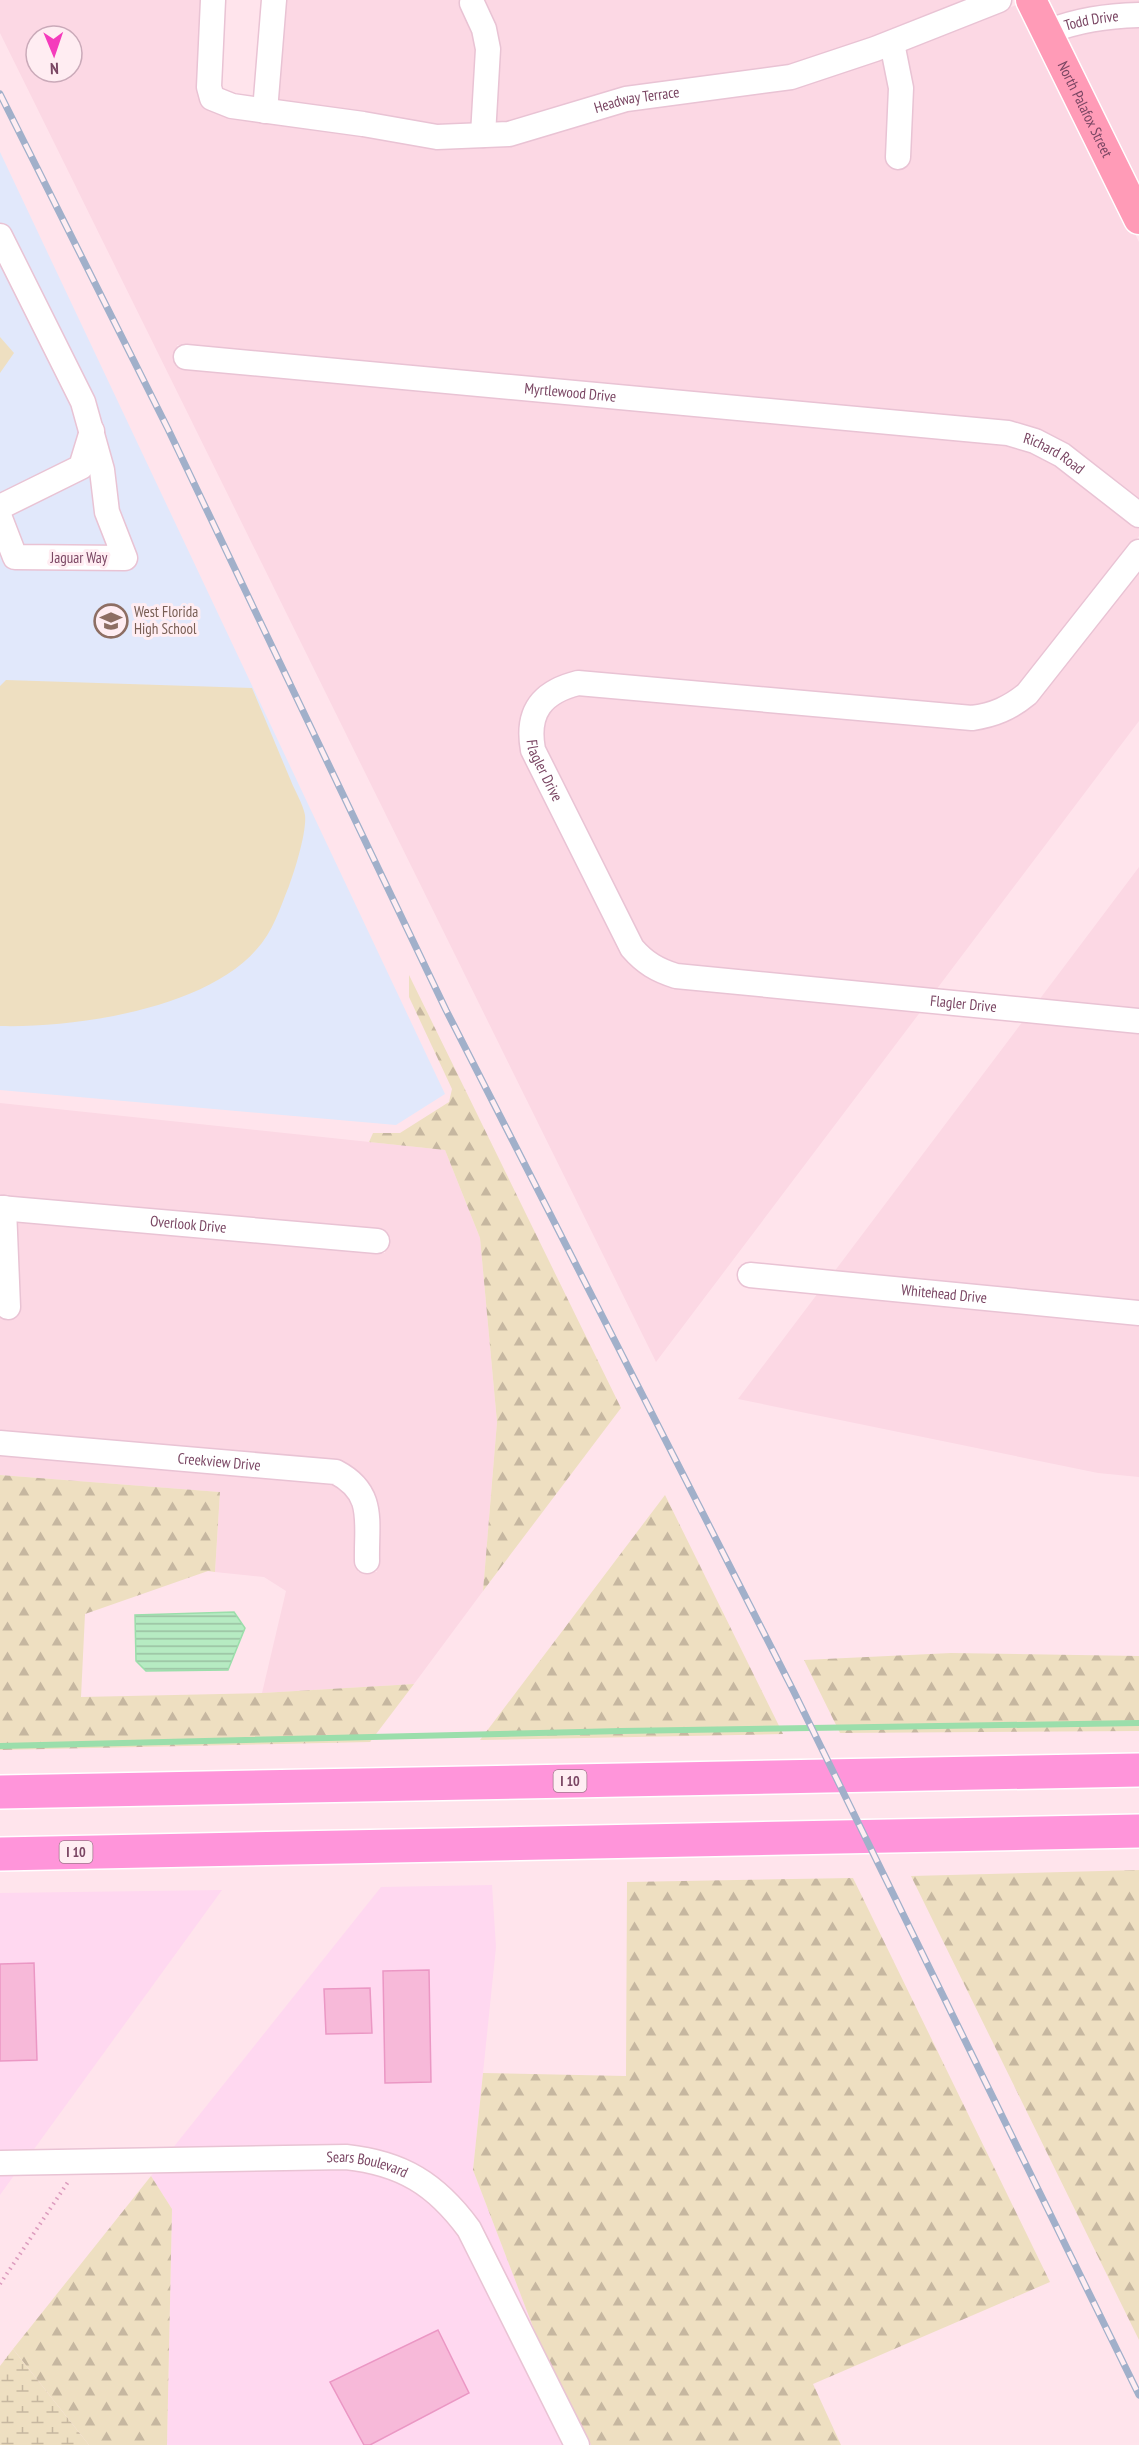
<svg xmlns="http://www.w3.org/2000/svg" width="1139" height="2445" font-family="'PT Sans Narrow',sans-serif">
<defs>
<pattern id="forest-firs" width="22" height="20" patternUnits="userSpaceOnUse" patternTransform="scale(1.5)"><rect width="22" height="20" fill="#eedfc1"/><path d="M5 1l3.5 6h-7zM16 11l3.5 6h-7z" fill="#c6b7a0"/></pattern>
<pattern id="wetland-marsh" width="20" height="14" patternUnits="userSpaceOnUse" patternTransform="scale(1.5)"><rect width="20" height="14" fill="#eedfc1"/><path d="M1 5h8M5 5V1M11 12h8M15 12V8" fill="none" stroke="#c6b7a0"/></pattern>
<pattern id="water-rules" width="6" height="5" patternUnits="userSpaceOnUse" patternTransform="scale(1.5)"><rect width="6" height="5" fill="#b6ebc2"/><path d="M0 2.5h6" fill="none" stroke="#99c0a1"/></pattern>
</defs>
<rect width="100%" height="100%" fill="#ffe4ec"/>
<!-- residential -->
<path fill="#fcd8e4" fill-rule="evenodd" d="M0,0H203L202,101L491,147L627,110L794,88L879,60L1021,3L1139,242V502L1009,421L177,345L176,367L1006,444L1032,452L1058,465L1139,529V536L1021,685L1008,696L989,704L971,707L579,671L559,676L544,684L530,700L523,717L639,970L657,982L675,987L921,1011L656,1362L0,33ZM36,36H72V72H36Z
M284,0H460L475,33L478,50L474,124L437,125L276,101Z
M482,0H969L873,39L789,66L508,123H493Z
M1042,0H1139V3L1102,5L1074,10L1052,18Z
M1139,26V196L1062,38L1078,32Z
M1139,569V721L936,990L677,965L663,961L639,941L542,746L541,723L555,703L579,694L971,729L995,726L1016,717L1034,701Z
M1139,867V1010L1039,1000Z
M1023,1021L1139,1033V1302L834,1272Z
M0,1103L445,1150L480,1238L497,1422L483,1591L414,1684L262,1693L286,1591L264,1577L215,1572L220,1492L0,1475V1454L334,1484L346,1490L356,1506L358,1572H377L374,1495L355,1470L336,1461L0,1432V1318L18,1317L14,1220L385,1253L387,1231L0,1197Z
M818,1293L1139,1324V1477L1098,1473L738,1399Z"/>
<!-- commercial -->
<path fill="#ffd8f0" d="M492,1885L496,1947L473,2170L538,2340L591,2445H588L420,2167L395,2155L370,2148L346,2146L172,2149L381,1887Z
M222,1890L32,2152H0V1893Z
M346,2168L367,2170L411,2187L431,2201L460,2236L566,2445H167L172,2209L151,2176L154,2172Z
M15,2174L0,2195V2175Z"/>
<!-- education -->
<path fill="#e1e8fb" d="M0,152L445,1094L396,1125L0,1090Z"/>
<!-- forest -->
<path fill="url(#forest-firs)" d="M409,975L621,1408L483,1591L497,1422L480,1238L445,1150L369,1142L373,1133H400L449,1102L452,1089L409,997Z
M0,1475L220,1492L215,1572L208,1571L85,1614L81,1697L262,1693L414,1684L370,1742L0,1750Z
M665,1495L783,1734L480,1740Z
M951,1653L1139,1656V1731L840,1733L804,1660Z
M1139,1870V2340L911,1876Z
M853,1878L1050,2282L813,2384L841,2445H591L538,2340L473,2170L483,2073L626,2076L627,1882Z
M151,2176L172,2209L167,2445H89L13,2349Z"/>
<!-- wetland -->
<path fill="url(#wetland-marsh)" d="M13,2349L89,2445H0V2366Z"/>
<!-- park -->
<path fill="#eedfc1" d="M0,337L14,353L0,373Z
M6,680L252,688C265,719 278,750 291,781C295,791 303,804 305,815C307,831 295,870 289,886C280,908 273,932 256,950C204,1009 75,1028 0,1026V686Z"/>
<!-- water -->
<path fill="url(#water-rules)" stroke="#9bdeab" stroke-width="1.5" d="M234,1612L245,1628L228,1670L146,1671L136,1661L135,1615Z"/>
<g fill="none" stroke-linecap="round" stroke-linejoin="round">
<!-- stream -->
<path stroke="#9bdeab" stroke-width="6" d="M0,1746L621,1731L1139,1723"/>
</g>
<!-- building -->
<path fill="#f7b9d9" stroke="#eb97c4" stroke-width="1.5" d="M34,1963L37,2060L0,2061V1964Z
M429,1970L431,2082L385,2083L383,1971Z
M370,1988L372,2033L326,2034L324,1989Z
M438,2330L469,2393L370,2445H364L330,2382Z"/>
<g fill="none" stroke-linecap="round" stroke-linejoin="round">
<defs>
<g id="minor">
<path id="s1" d="M213,0L209,87L212,98L232,106L363,124L437,137L509,134L626,99L791,77L875,49L999,0"/>
<path d="M472,3L484,29L488,49L483,135"/>
<path id="s2" d="M1047,32C1078,20 1106,16 1139,15"/>
<path d="M892,43L901,88L898,157"/>
<path d="M265,111L274,0"/>
<path d="M0,236L83,402L102,470L107,512L125,558L15,557L0,518"/>
<path id="s3" d="M186,357L1008,433L1035,441L1062,455L1139,515"/>
<path d="M0,507L81,467L92,431"/>
<path id="s4" d="M1139,552L1027,694C1010,708 994,715 972,718L578,683C542,692 526,712 533,750L632,948C645,963 657,970 676,976L1139,1021"/>
<path id="s5" d="M0,1208L377,1241"/>
<path d="M4,1208L8,1307"/>
<path id="s6" d="M750,1275L1139,1313"/>
<path id="s7" d="M0,1443L336,1472C376,1493 366,1522 367,1561"/>
<path id="s8" d="M0,2163L346,2157C402,2163 436,2184 469,2229L577,2445"/>
</g>
<g id="major">
<path id="s9" d="M1031,0L1139,219"/>
</g>
<path id="highway" d="M0,1792L1139,1770
M0,1854L1139,1831"/>
</defs>
<!-- minor casing -->
<use href="#minor" stroke="#e9c3d4" stroke-width="27"/>
<!-- major casing -->
<use href="#major" stroke="#fff" stroke-width="33"/>
<!-- highway casing -->
<use href="#highway" stroke="#fff" stroke-width="36"/>
<!-- path -->
<path stroke="#dc9bbd" stroke-width="4" stroke-dasharray="1.5 4.5" stroke-linecap="butt" d="M0,2284L68,2182"/>
<!-- minor -->
<use href="#minor" stroke="#fff" stroke-width="24"/>
<!-- major -->
<use href="#major" stroke="#ff9bb7" stroke-width="30"/>
<!-- highway -->
<use href="#highway" stroke="#ff95da" stroke-width="33"/>
<defs>
<path id="rail" d="M0,94L168,429L446,1010L794,1692L1139,2395"/>
</defs>
<!-- rail casing -->
<use href="#rail" stroke="#a1b0ca" stroke-width="7"/>
<!-- rail -->
<use href="#rail" stroke="#ffedf2" stroke-width="4.5" stroke-dasharray="14" stroke-linecap="butt"/>
</g>
<!-- icons -->
<defs>
<symbol id="school-ring" viewBox="-11 -11 22 22"><circle r="9.5" fill="#ffedf2" stroke="#8d6e63" stroke-width="1.5"/><path d="M0-5L7-2L0 1L-7-2ZM-4 1L0 2.5L4 1V4Q0 6-4 4Z" fill="#8d6e63"/></symbol>
</defs>
<g fill-rule="evenodd">
<use href="#school-ring" x="92" y="602" width="38" height="38"/>
</g>
<g text-anchor="middle" stroke-width="6" stroke-linejoin="round" paint-order="stroke">
<!-- shield labels -->
<g fill="#ffedf2" stroke="#a2788e" stroke-width="1.5">
<rect x="553.5" y="1770" width="33" height="22" rx="4.5"/>
<rect x="59.5" y="1841" width="33" height="22" rx="4.5"/>
</g>
<g font-size="14" font-weight="bold" fill="#7a4663">
<text x="570" y="1786">I 10</text>
<text x="76" y="1857">I 10</text>
</g>
<!-- street labels -->
<g font-size="15" fill="#7a4663" stroke="#ffedf2">
<text dy="5" stroke="none"><textPath href="#s2" startOffset="46">Todd Drive</textPath></text>
<text dy="5" stroke="none"><textPath href="#s1" startOffset="532">Headway Terrace</textPath></text>
<text dy="5" stroke="none"><textPath href="#s9" startOffset="122">North Palafox Street</textPath></text>
<text dy="5" stroke="none"><textPath href="#s3" startOffset="386">Myrtlewood Drive</textPath></text>
<text dy="5" stroke="none"><textPath href="#s3" startOffset="876">Richard Road</textPath></text>
<text x="79" y="563">Jaguar Way</text>
<text dy="5" stroke="none"><textPath href="#s4" startOffset="752">Flagler Drive</textPath></text>
<text dy="5" stroke="none"><textPath href="#s4" startOffset="1292">Flagler Drive</textPath></text>
<text dy="5" stroke="none"><textPath href="#s5" startOffset="189">Overlook Drive</textPath></text>
<text dy="5" stroke="none"><textPath href="#s6" startOffset="195">Whitehead Drive</textPath></text>
<text dy="5" stroke="none"><textPath href="#s7" startOffset="220">Creekview Drive</textPath></text>
<text dy="5" stroke="none"><textPath href="#s8" startOffset="368">Sears Boulevard</textPath></text>
</g>
<!-- education labels -->
<g font-size="15" fill="#785e54" stroke="#ffedf2" text-anchor="start">
<text x="134" y="617">West Florida<tspan x="134" dy="17">High School</tspan></text>
</g>
</g>
<!-- north arrow -->
<g transform="translate(54 54) rotate(178)"><circle r="28" fill="#ffedf2" stroke="#caaab9" stroke-width="1.5"/>
<path d="M0-4.5L10 22L0 15L-10 22Z" fill="#f53cbc"/>
<text y="-9" font-size="16" font-weight="bold" text-anchor="middle" fill="#7a4663">N</text>
</g>
</svg>
